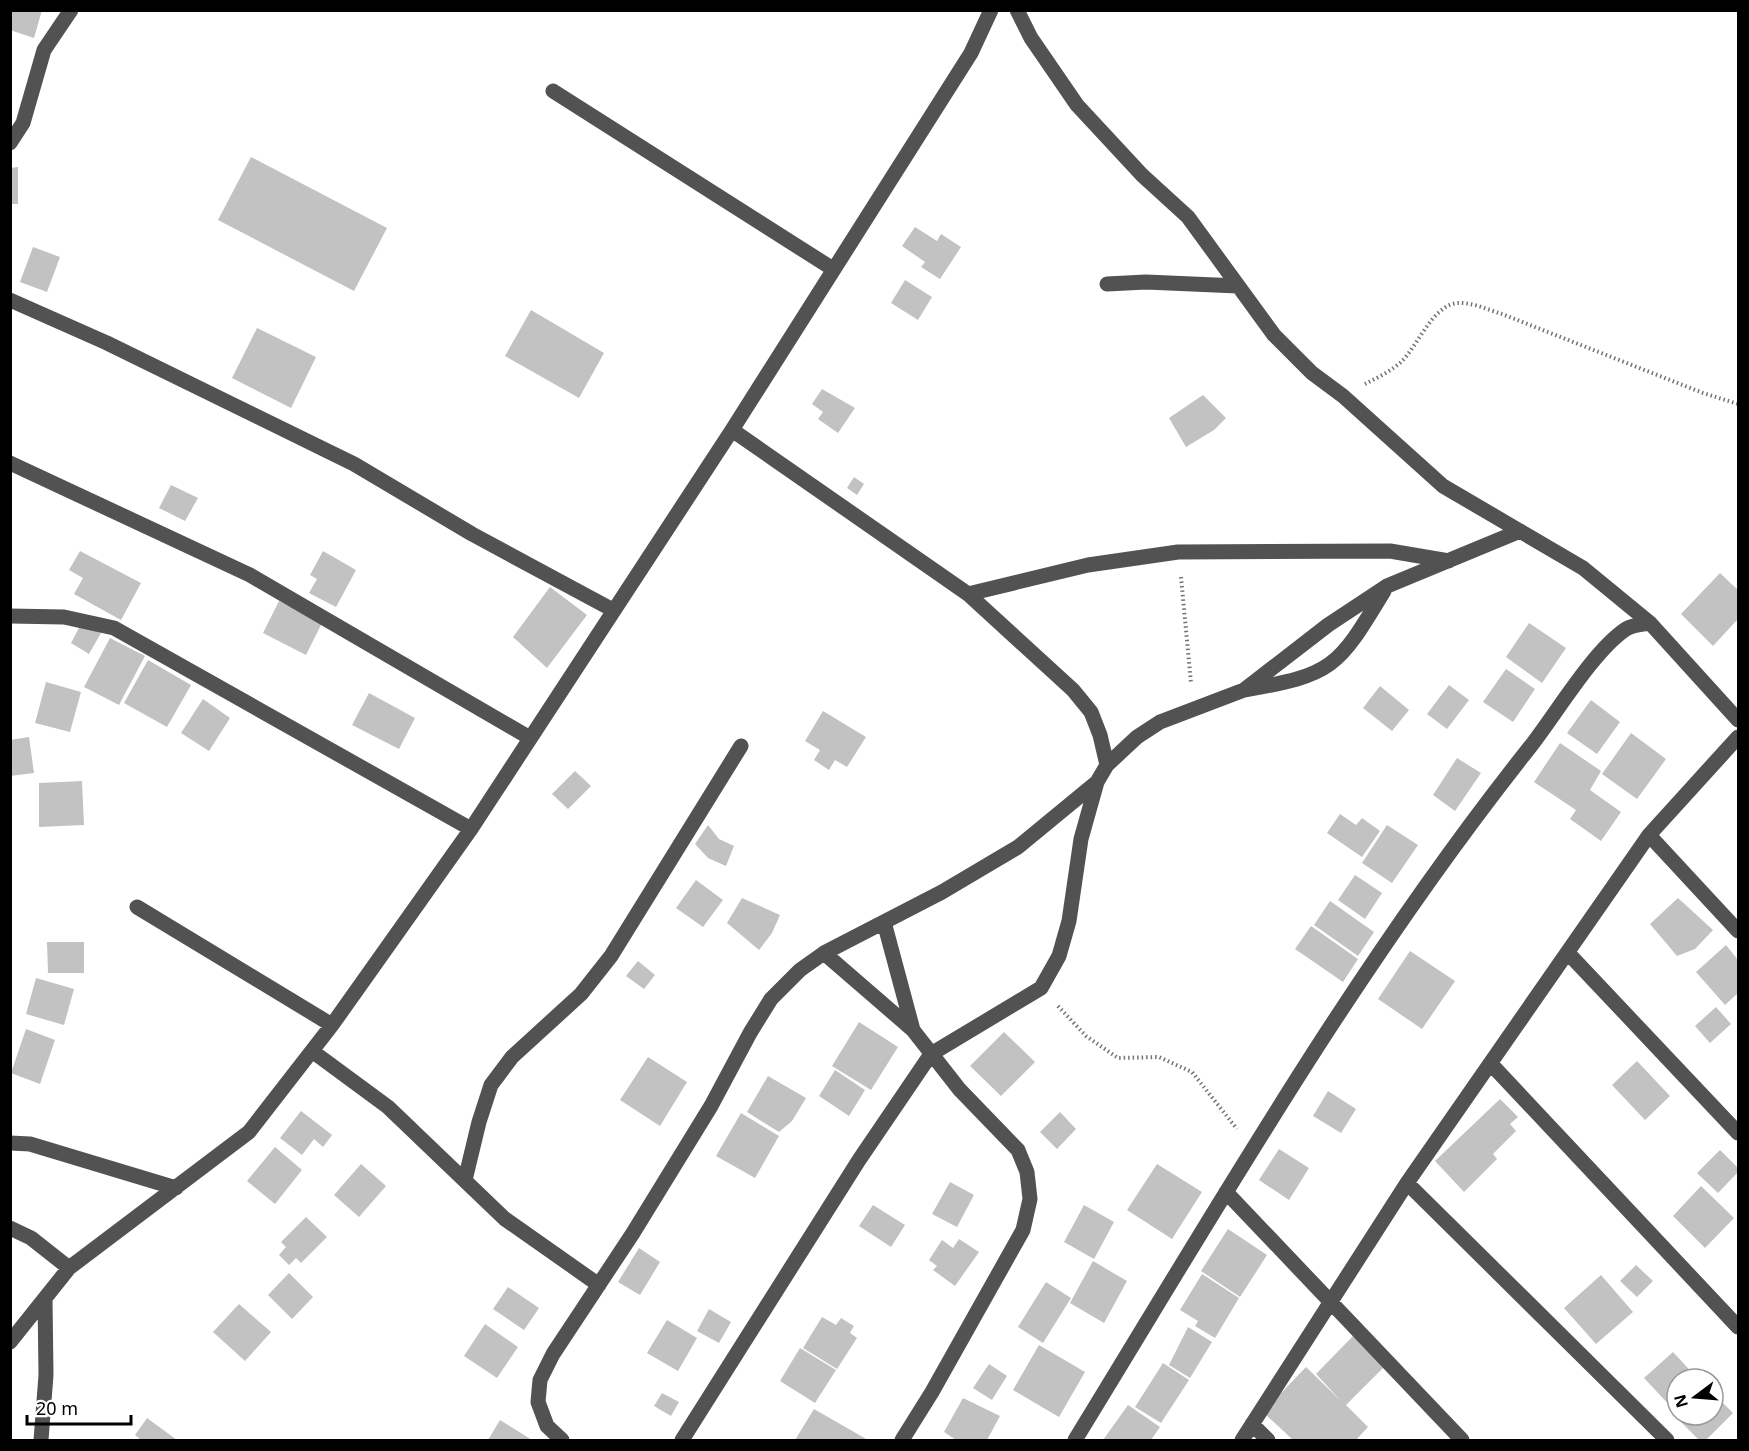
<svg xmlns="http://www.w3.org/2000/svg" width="1749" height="1451" font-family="'Noto Sans',sans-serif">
<rect width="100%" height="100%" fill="#fff"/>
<!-- building -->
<path fill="#c2c2c2" d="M10,10H42L34,38L10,30Z
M251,157L387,228L354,291L218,220Z
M18,167V204H10V168Z
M915,227L937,241L941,234L961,247L940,279L921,267L925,262L902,246Z
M33,247L60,257L47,292L20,282Z
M905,280L932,297L918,320L891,303Z
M531,310L604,353L579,398L505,356Z
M257,328L316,357L291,408L232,378Z
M822,389L855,408L838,433L818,419L823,412L812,404Z
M1203,395L1226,418L1214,430L1186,447L1169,418Z
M854,477L864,484L857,495L847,488Z
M171,485L198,498L185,521L159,508Z
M80,551L141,583L121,620L74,594L83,578L69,570Z
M323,551L356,570L336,607L309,593L317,579L310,575Z
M1720,573L1738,590V619L1713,646L1681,614Z
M550,587L587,615L547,668L513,637Z
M279,601L322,623L306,655L263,633Z
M82,622L101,633L89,654L71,643Z
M1529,623L1566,648L1542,683L1506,657Z
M110,638L145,656L119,705L84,687Z
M148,660L191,685L167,727L124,703Z
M1506,669L1535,689L1513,722L1483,702Z
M46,682L81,692L70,732L35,723Z
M1449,685L1469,700L1447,729L1427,714Z
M1380,686L1409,710L1392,731L1363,708Z
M369,693L415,718L399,749L352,725Z
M203,699L230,718L209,751L181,733Z
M1591,700L1620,722L1597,754L1567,733Z
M823,711L866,737L847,767L835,760L829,770L814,760L820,750L805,741Z
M1631,733L1666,759L1637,799L1602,774Z
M29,737L34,773L10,776V740Z
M1560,743L1601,771L1590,790L1621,812L1601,841L1570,819L1576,810L1534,782Z
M1457,758L1481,773L1455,811L1433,795Z
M575,771L591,786L568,809L552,794Z
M82,781L84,825L39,827V783Z
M1340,814L1356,825L1362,818L1380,831L1362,857L1327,833Z
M708,825L719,839L734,846L726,866L708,858L695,844Z
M1387,825L1418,845L1392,883L1362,863Z
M1355,875L1382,893L1365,919L1338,900Z
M696,880L723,900L703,927L676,908Z
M742,898L780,915L772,933L759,950L727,923Z
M1678,898L1713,930L1695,949L1677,956L1650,924Z
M1330,901L1374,932L1358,956L1314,925Z
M1311,926L1358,959L1343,982L1295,949Z
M47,942H84V973H48Z
M1726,945L1738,960V993L1725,1005L1696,972Z
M1410,951L1455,981L1422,1029L1378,999Z
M638,961L655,975L644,989L626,976Z
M36,978L74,989L64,1025L26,1014Z
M1716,1007L1731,1024L1710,1043L1695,1026Z
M859,1022L898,1047L871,1090L832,1066Z
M26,1029L55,1040L40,1084L11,1073Z
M1004,1032L1035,1062L1001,1096L970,1066Z
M648,1057L687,1082L660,1126L620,1100Z
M1637,1061L1670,1096L1645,1120L1612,1085Z
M835,1070L865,1090L849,1116L819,1096Z
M768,1076L806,1098L792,1121L779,1132L747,1112Z
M1328,1091L1356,1109L1341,1133L1313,1116Z
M1500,1099L1518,1117L1510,1124L1516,1131L1493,1154L1497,1159L1464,1192L1435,1161Z
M301,1111L332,1135L323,1147L314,1139L302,1155L280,1138Z
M1060,1112L1076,1129L1057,1149L1040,1132Z
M741,1113L779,1136L755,1178L716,1156Z
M275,1147L302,1170L275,1204L247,1181Z
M1279,1149L1309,1168L1289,1200L1259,1180Z
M1720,1150L1738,1168V1172L1718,1193L1697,1173Z
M361,1164L386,1186L359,1217L334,1195Z
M1157,1164L1202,1192L1172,1239L1127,1210Z
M950,1182L974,1195L957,1227L932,1214Z
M1701,1186L1734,1218L1705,1248L1673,1216Z
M873,1205L905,1225L891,1247L859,1226Z
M1084,1205L1114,1222L1094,1259L1064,1242Z
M306,1217L327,1237L301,1263L296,1258L289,1265L279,1255L286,1247L281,1242Z
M1228,1229L1267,1255L1240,1297L1201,1271Z
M959,1239L979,1252L955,1286L933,1270L937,1266L929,1260L942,1240L953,1248Z
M639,1248L660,1262L640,1295L618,1282Z
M1093,1261L1127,1281L1104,1323L1070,1303Z
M1636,1265L1653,1281L1637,1297L1620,1281Z
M289,1273L313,1297L292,1319L268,1295Z
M1202,1274L1239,1298L1215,1338L1195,1326L1198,1321L1180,1310Z
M1601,1275L1633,1312L1596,1344L1564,1308Z
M1046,1282L1071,1298L1043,1343L1018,1327Z
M508,1287L539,1308L524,1330L493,1309Z
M239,1304L271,1332L245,1361L213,1332Z
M709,1309L731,1322L719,1343L697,1331Z
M822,1317L836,1325L841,1318L854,1326L850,1333L857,1338L837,1369L803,1348Z
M667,1320L697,1338L678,1371L647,1353Z
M485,1324L518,1347L497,1378L464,1356Z
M1188,1327L1212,1342L1190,1378L1169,1365Z
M1353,1336L1384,1367L1346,1405L1368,1427L1356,1440H1293L1263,1412L1306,1367L1341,1401L1316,1374Z
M1039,1345L1085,1372L1059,1417L1013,1390Z
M800,1348L836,1370L815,1403L780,1381Z
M1673,1352L1698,1379H1677V1405L1673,1409L1644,1378Z
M1163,1363L1189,1380L1161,1423L1135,1407Z
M989,1364L1007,1376L992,1400L973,1388Z
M662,1393L679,1402L671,1416L654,1406Z
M1713,1393L1733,1413L1706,1440H1699L1676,1417L1678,1415H1713Z
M963,1398L1000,1416L987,1440H956L944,1432Z
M1128,1405L1160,1427L1151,1440H1103Z
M814,1409L868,1440H795Z
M147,1418L177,1440H141L135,1435Z
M500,1420L532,1440H488Z"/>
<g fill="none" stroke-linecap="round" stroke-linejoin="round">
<!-- path -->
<path stroke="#747474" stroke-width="4" stroke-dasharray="1.5 3" stroke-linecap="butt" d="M1365,384C1377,378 1391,371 1401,362C1418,346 1432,306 1457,303C1472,302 1489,310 1502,314L1703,393L1738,404
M1181,577L1191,683
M1058,1006L1086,1036L1118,1058L1159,1057L1192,1072L1237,1129"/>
<!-- minor -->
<path stroke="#525252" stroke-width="15" d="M1017,10L1031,38L1077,105L1142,175L1188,217L1274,335L1312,373L1343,396L1443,486L1583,568L1650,623L1738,720
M553,91L833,269
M10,143L23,123L44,50L71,10
M1107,284L1146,282L1238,286
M10,300L107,343L354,464L472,534L613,610
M732,430L968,594L1073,690L1091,712L1100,735L1107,765
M10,463L250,575L530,738
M968,594L1088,565L1178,552L1390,551L1449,561
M10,616L64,617L114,628L471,829
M1244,690C1334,675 1338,667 1384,591
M1649,835L1738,931
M137,907L332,1025
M884,922L913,1030
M824,953L913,1030L960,1090L1018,1150L1027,1172L1030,1199L1023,1230L932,1392L902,1440
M1568,953L1738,1133
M312,1051L388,1107L505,1219L599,1285
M1491,1064L1738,1327
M10,1143L30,1144L176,1188
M465,1180L479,1122L491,1085L512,1057L581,994L611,956L741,746
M1407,1183L1667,1440
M1226,1192L1462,1440
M10,1228L31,1238L69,1268
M10,1342L69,1268L249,1132L332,1025L471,829L732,430L971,53L991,10
M1252,1424L1268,1440
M41,1440L46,1375L45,1298
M562,1440L547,1426L538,1402L540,1380L553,1354L633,1233L711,1106L750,1033L771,999L800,970L824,953L942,892L1018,847L1097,782
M682,1440L859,1160L931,1054L1041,988L1059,956L1069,921L1081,839L1097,782L1107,765L1137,737L1160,722L1244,690L1328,625L1387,586L1520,531
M1075,1440C1219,1205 1358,963 1530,747C1556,714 1593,651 1626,629C1632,625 1642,624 1650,623
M1242,1440L1407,1183L1649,835L1738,737"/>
</g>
<!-- border -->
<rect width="1749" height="1451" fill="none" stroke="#000000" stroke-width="24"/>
<!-- north arrow -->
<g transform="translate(1695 1397) rotate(254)"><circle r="28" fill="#ffffff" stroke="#999999" stroke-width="1.5"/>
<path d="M0-4.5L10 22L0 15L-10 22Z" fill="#000000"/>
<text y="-9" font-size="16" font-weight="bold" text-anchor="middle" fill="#000000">N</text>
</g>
<!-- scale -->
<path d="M27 1415v9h104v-9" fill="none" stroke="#000000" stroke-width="3"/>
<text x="36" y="1415" font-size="18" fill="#000000" stroke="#ffffff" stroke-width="4.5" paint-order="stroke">20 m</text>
</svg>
